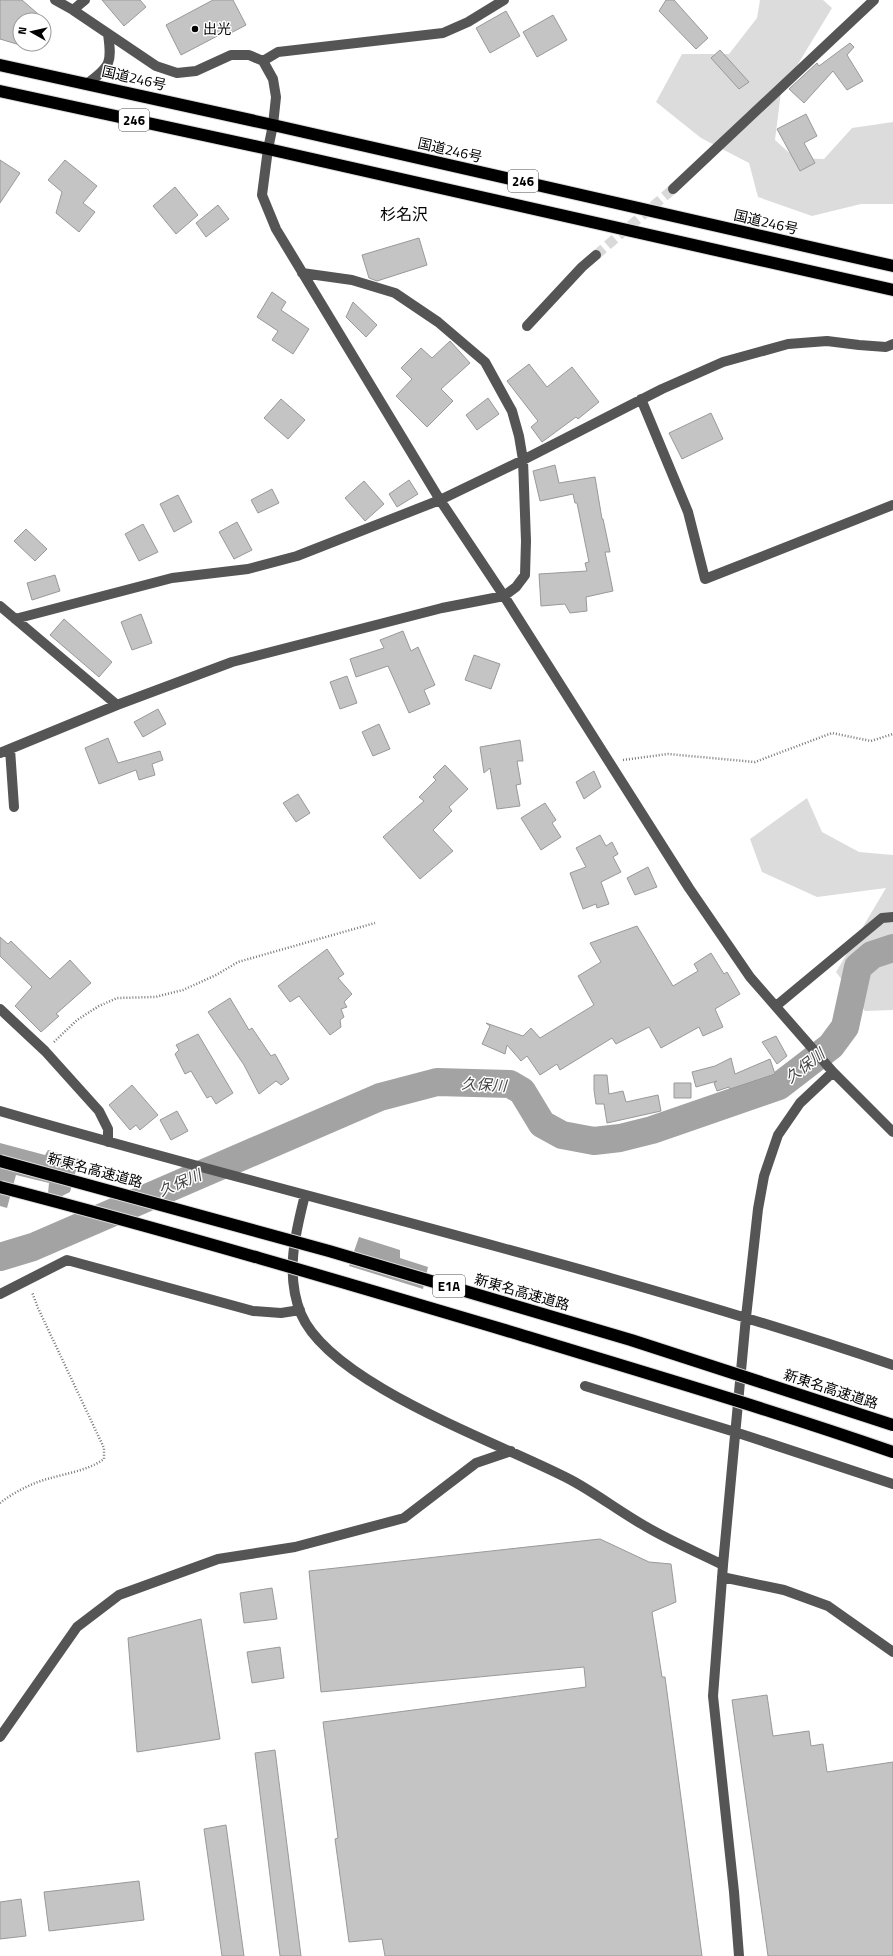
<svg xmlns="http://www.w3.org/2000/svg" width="893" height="1956" font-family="'Titillium Web','Noto Sans JP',sans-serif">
<rect width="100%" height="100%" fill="#fff"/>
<!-- green -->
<path fill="#dcdcdc" d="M760,0H823L832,8L781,92L775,140L795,158L824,159L852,128L893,122V204H861L812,216L758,197L749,163L701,138L656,102L682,54H729L757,18Z
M807,798L822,832L859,852L893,855V1010L865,1011L836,972L886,888L817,897L762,872L750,839Z"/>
<!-- water -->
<path fill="#a3a3a3" d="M0,1143L45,1155L48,1150L79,1159L70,1192L60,1197L48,1193L49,1183L16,1175L7,1208L0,1206Z
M359,1237L400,1250V1258L428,1267L423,1289L349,1266Z"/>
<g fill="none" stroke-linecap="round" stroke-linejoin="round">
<!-- river -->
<path stroke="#a3a3a3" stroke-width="28" d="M0,1257L33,1247L380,1097L437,1082L510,1084L522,1091L542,1124L562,1135L594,1141L620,1138L652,1130L779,1086L831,1046L845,1027L858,967L872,955L893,948"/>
</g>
<!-- building -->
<path fill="#c4c4c4" stroke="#999" d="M0,0H22L45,20H20V45L0,39Z
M102,0H140L146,7L124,26Z
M213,0H233L246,25L227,35L225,32L181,55L166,25Z
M666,0H674L708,38L696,49L659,11Z
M506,11L520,36L490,53L476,28Z
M553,15L567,40L537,57L523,32Z
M850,43L854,47L847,55L863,81L847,90L833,71L804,103L789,89L817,63L819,66Z
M720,50L749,82L739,89L711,58Z
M806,114L817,136L804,143L815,163L800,171L777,129Z
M0,160L20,173L0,203Z
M65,160L97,186L83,203L95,212L79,232L56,213L62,192L48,180Z
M175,187L198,215L176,234L153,206Z
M218,205L229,219L206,237L196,223Z
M419,238L427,265L377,281L369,278L362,255Z
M272,292L286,302L281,310L309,329L293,354L272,340L278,331L257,317Z
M353,302L377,325L366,337L346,317Z
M450,341L470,363L441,389L453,401L427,427L396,396L412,379L401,368L421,348L432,358Z
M529,364L547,387L572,367L599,402L578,419L576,417L542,442L531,427L538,421L507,381Z
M488,398L499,414L477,430L466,415Z
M281,399L305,420L288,439L264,418Z
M711,413L723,439L682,459L669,433Z
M555,465L559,483L595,477L602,519H603L610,552H605L613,591L586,597L587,611L570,613L565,604L541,606L539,574L587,571L585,563L589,562L577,503H575L573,494L540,501L533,471Z
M409,480L418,494L397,507L389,494Z
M364,481L384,504L365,521L345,498Z
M272,489L279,503L258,513L251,500Z
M178,495L192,522L174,532L160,504Z
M237,522L252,550L234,559L219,532Z
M143,524L158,552L139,561L125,534Z
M26,529L47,549L35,561L14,541Z
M55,575L60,591L32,600L27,583Z
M141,614L152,643L132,650L121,622Z
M64,619L112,662L99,677L50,635Z
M403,631L411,651L418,647L435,685L424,690L430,704L409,713L388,666L356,677L350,659L384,648L380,640Z
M474,655L500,664L491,689L465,680Z
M347,676L357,703L340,709L330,682Z
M158,709L166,724L143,737L134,722Z
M379,724L390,749L373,756L362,732Z
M108,738L118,763L160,751L163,760L152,764L155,775L139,780L136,770L99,784L85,748Z
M520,740L523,761H517L521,784L516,785L520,806L497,809L490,768L484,773L480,747Z
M445,765L468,789L449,807L452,811L433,830L453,851L420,879L383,837L424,801L419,797L436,780L433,777Z
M594,771L601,787L584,799L576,782Z
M298,794L310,813L296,822L283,803Z
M545,803L556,820L552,823L561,837L541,850L521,818Z
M600,835L606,846L612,842L618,854L613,857L621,872L601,882L609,904L597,908L596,904L583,909L570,873L586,867L576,848Z
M648,867L657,887L635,895L627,878Z
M637,926L673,986L698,971L694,964L711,953L724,974L727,972L740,994L715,1009L723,1027L703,1036L699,1027L661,1048L649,1027L616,1044L612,1038L560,1070L557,1064L540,1075L527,1056L521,1061L507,1045L505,1054L482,1044L490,1026L486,1023L523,1036L531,1028L540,1038L594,1005L578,976L601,962L590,943Z
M0,937L8,944L11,941L50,979L70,960L91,983L56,1014L59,1016L41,1032L15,1006L32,987L0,956Z
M327,949L344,974L338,978L352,994L344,1002L347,1007L341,1009L344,1017L340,1020L341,1027L330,1035L299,996L290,1002L278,986Z
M230,998L249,1030L252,1028L271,1056L275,1054L289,1079L281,1085L276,1081L259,1094L244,1065L208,1012Z
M198,1034L233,1093L216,1104L211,1096L207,1098L191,1071L185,1074L175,1054L179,1050L176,1045Z
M776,1036L787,1056L777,1064L762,1042Z
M731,1058L735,1074L770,1059L775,1074L730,1089L729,1087L717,1091L714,1083L717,1081L696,1087L692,1072L715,1066Z
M594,1075H607L609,1094L623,1091L626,1102L658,1095L661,1111L607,1123L604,1104H596L594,1090Z
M674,1083H691V1098H674Z
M132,1085L158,1115L140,1130L136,1125L130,1130L109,1105Z
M177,1111L188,1131L171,1140L160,1120Z
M600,1539L649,1562L671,1564L676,1602L652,1612L662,1677H665L702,1956H385L382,1939L349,1942L335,1839L338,1838L323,1722L586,1687L584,1667L321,1692L309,1571Z
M272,1588L277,1619L244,1623L240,1593Z
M201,1619L220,1739L137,1752L128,1638Z
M280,1647L284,1678L252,1683L247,1652Z
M767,1695L773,1736L809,1731L811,1746L823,1744L827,1772L893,1762V1956H768L732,1700Z
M275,1750L290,1869L301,1956H280L271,1884L255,1753Z
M226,1825L244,1956H222L204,1829Z
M139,1881L144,1920L49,1931L44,1892Z
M21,1899L26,1936L0,1939V1902Z"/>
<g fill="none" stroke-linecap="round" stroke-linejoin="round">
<!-- minor-tunnel -->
<path stroke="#d9d9d9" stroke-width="10" stroke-dasharray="10 5" stroke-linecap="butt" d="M596,255L673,189"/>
<defs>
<path id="highway" d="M0,65L273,125L893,266
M0,91L268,149L893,290"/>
</defs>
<!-- highway casing -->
<use href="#highway" stroke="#dbdbdb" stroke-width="14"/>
<!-- path -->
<path stroke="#777" stroke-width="2.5" stroke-dasharray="1 2" stroke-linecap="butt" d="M623,760L668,754L755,762L832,733L871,741L893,734
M54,1042L77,1020L99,1006L117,998L155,997L183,990L216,975L238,962L375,923
M0,1503C14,1492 34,1482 51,1478C68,1473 89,1470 104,1459V1448L38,1308L32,1292"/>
<!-- minor -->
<path stroke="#555" stroke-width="10" d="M55,0L73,10L156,66L177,73L196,71L231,55H249L263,61L273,79L276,97L273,125L268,149L262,195L276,229L440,500L504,596L689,888L750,977L833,1072L893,1132
M73,10L85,0
M263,61L278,52L443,33L468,22L504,0
M88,83C111,66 112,62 108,34
M673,189L874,0
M527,326L582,267L596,255
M641,399L688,512L705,579L893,505
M0,606L117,705
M15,619L172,578L248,569L297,556L440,500L523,460L662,389L723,362L788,344L827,341L859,345L886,347L893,344
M10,749L14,807
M0,753L117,705L232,662L442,608L504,596L516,587L525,575L526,541L523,460L519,436L512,411L485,362L438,322L395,293L352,280L302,273
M776,1006L882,918L893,917
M0,1009L45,1051L99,1111L108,1129V1142
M0,1111C297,1197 600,1266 893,1365
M305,1195C295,1234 285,1275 301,1314C331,1385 503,1444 571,1480C597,1494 620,1512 645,1526C670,1541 697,1552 723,1565
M0,1294L67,1260L253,1311L281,1313L300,1310
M585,1386L735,1432L893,1484
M722,1577L784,1590L828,1606L893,1652
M0,1737L77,1627L119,1595L218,1559L295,1547L404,1518L476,1463L511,1451
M739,1956L734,1892L713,1696L723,1565L746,1317L758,1209L764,1176L778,1135L800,1103L833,1072"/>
<!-- highway -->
<use href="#highway" stroke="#000" stroke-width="12"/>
<defs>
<path id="highway-bridge" d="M0,1161L329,1251L631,1340L893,1425
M0,1187C174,1232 346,1283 518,1334C643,1372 769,1409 893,1452"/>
</defs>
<!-- highway-bridge casing -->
<use href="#highway-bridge" stroke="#dbdbdb" stroke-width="14" stroke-linecap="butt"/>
<!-- highway-bridge -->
<use href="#highway-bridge" stroke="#000" stroke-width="12"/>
</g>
<!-- markers -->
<circle fill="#000" stroke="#fff" stroke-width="1.5" cx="195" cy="29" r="4"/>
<g text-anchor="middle" stroke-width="3" stroke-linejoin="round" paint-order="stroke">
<!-- shield labels -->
<g fill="#fff" stroke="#4c4c4c" stroke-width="1">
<rect x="119" y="109" width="30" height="22" rx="3"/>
<rect x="508" y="170" width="30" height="22" rx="3"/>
<rect x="433" y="1275" width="32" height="22" rx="3"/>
</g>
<g font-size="13" font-weight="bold" fill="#000">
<text x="134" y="125">246</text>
<text x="523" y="186">246</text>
<text x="449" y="1291">E1A</text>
</g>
<!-- poi labels -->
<g font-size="14" fill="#000" stroke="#fff" text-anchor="start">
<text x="203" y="34">出光</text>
</g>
<!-- street labels -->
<g font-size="14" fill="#000" stroke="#fff">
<text transform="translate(134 78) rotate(13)" y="5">国道246号</text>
<text transform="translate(450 150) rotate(13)" y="5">国道246号</text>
<text transform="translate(766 222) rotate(13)" y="5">国道246号</text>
<text transform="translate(95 1170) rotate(15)" y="5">新東名高速道路</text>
<text transform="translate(522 1292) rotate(16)" y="5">新東名高速道路</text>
<text transform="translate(831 1389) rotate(18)" y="5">新東名高速道路</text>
</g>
<!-- water labels -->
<g font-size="15" font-style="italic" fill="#444" stroke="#fff">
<text transform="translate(805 1066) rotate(-38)" y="5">久保川</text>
<text transform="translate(484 1085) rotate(3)" y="5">久保川</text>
<text transform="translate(180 1183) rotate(-23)" y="5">久保川</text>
</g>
<!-- quarter labels -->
<g font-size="16" fill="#000" stroke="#fff">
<text x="404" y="220">杉名沢</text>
</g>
</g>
<!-- north arrow -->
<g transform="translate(32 32) rotate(278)"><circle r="19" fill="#ffffff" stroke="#999999"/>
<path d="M0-3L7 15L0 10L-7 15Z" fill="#000000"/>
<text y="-6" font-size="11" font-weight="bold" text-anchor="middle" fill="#000000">N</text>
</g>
</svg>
